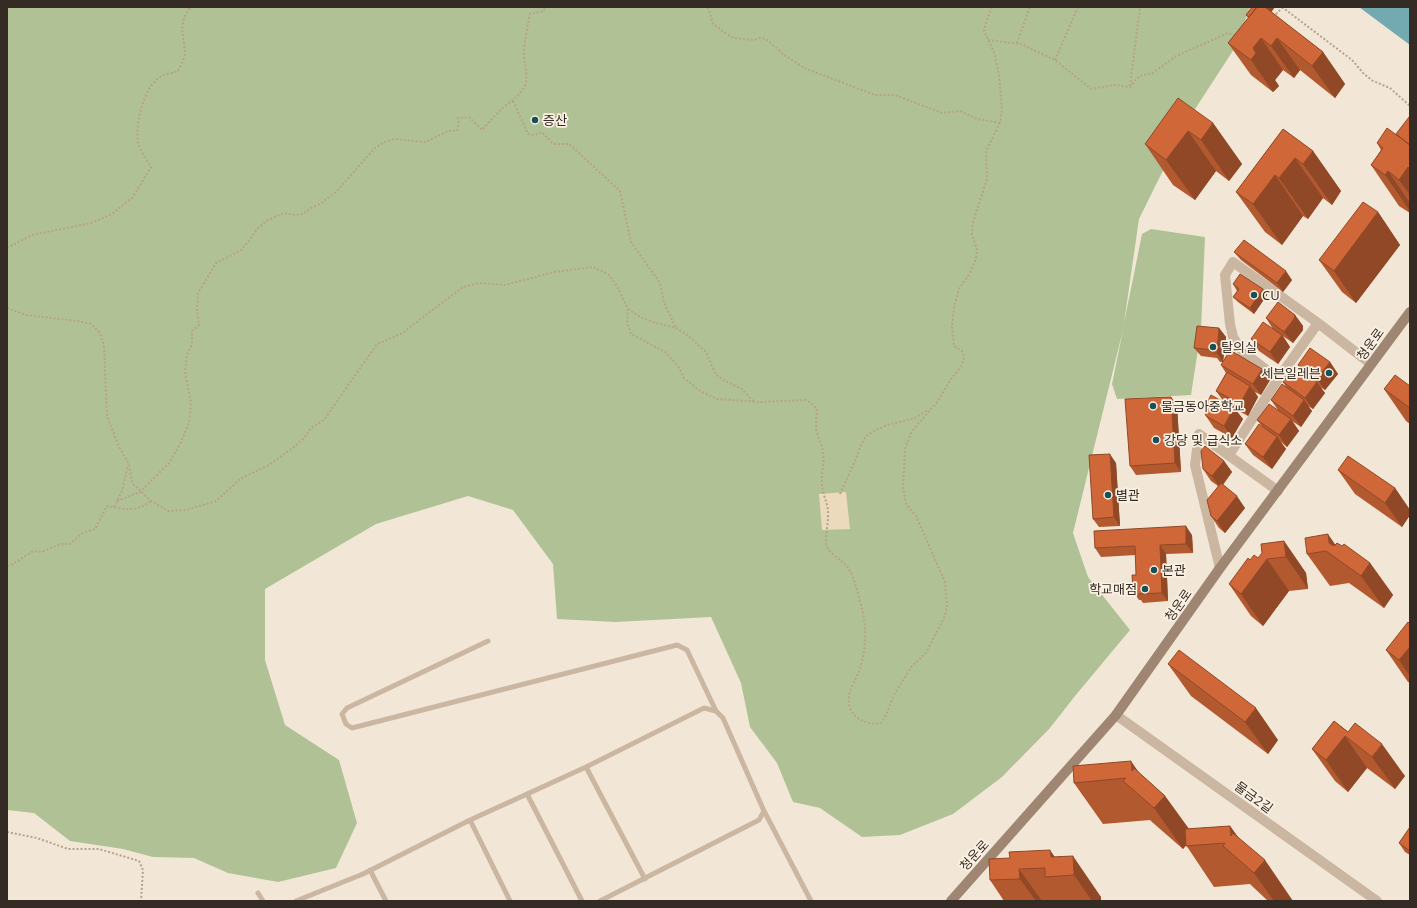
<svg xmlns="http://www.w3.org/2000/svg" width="1417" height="908" font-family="'Noto Sans','Noto Sans KR',sans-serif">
<rect width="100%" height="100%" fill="#f2e7d6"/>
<!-- green -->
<path fill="#b0c295" d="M7,7H1250L1236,46L1188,120L1139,219L1124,323L1142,234L1151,229L1205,237L1201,330L1191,395L1117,399L1112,384L1123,330L1073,533L1088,577L1130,630L1075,696L1050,728L1002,777L953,814L900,835L862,837L820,808L793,802L777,763L750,727L741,683L711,617L615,622L557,619L553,564L513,510L468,496L376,524L265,589V660L285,725L339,760L357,823L336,868L278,882L228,873L194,858L153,857L123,849L70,841L34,813L7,810Z"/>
<!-- plaza -->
<path fill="#ecdabc" d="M846,492L850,529L822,530L819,494Z"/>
<!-- water -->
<path fill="#73aab1" d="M1359,7H1410V45Z"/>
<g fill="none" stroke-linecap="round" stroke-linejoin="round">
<!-- path -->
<path stroke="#b7a18c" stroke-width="2" stroke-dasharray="2 2" stroke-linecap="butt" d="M708,7L713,24L727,34L734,38L753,40L760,38L766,39L783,54L804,68L875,95H895L942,113L960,111L977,119L1000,123
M1282,7L1352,60L1364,74L1373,81L1390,88L1410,106
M1273,17L1282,8
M988,40L1021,44L1055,60L1091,89L1115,85L1130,87L1139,76L1153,73L1176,56L1228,33L1235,36
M1017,43L1030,7
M1055,60L1078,7
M1130,86L1140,7
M513,101L528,134L535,135L542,132L553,144H569L620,191L631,242L660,283L664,303L676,328
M7,248L32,235L91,223L112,214L133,197L151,167C147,160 140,151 138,142C135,124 144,87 160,77C165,74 173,73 178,71C180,66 185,59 185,53C184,35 177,23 191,7
M7,308L26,315L77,321L91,324L100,333L104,345L107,416L119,447L129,464L132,483L151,501L168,511L186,510L216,501L240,479L269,465L294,447L304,438L311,428L324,420L377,344L401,334L463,287L479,283L505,285L554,272L593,267L608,274L617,286L628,309L627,322L631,334L665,352L678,366L684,378L700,391L717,399L760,402L806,400L811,403L817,409C816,418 815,428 818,436C819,441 822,446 823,451C825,462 821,472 822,484C822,493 827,501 828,510C829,520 825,536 826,544C829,556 845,560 850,571C856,583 864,613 865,626C866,641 864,655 860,669C856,680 847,691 849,703C850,718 868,726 881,723L885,717L895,693L912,666L926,653L944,618L947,607L945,582L916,516L906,504L903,488L905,449L912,431L938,401L951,379L961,367L964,358L963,352L954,346L952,327L954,308L959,289L970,273L976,259L977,249L972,234L973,222L987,179L986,151L1000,123L1002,110L999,75L994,52L984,31L987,20L992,7
M628,309L640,317L653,322L676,328L686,334L706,352L716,375L725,381L742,389L753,401
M840,494L856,459L860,447L866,436L876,430L887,425L915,418L928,410
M117,501L140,492L169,463L180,444L189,423L191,403L185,372L187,355L192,344V331L199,325L197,311L198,293L216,263L240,251L249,241L257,229L268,220L284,213L295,215L303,214L311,208L320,204L336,192L375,148L384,142L395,139L425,142C435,139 447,128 457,131L459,123L458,118L469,117L482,130C489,122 496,114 504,107C511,101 519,96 524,88C529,77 525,68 524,57C524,43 527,28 530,14L544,11L545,7
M114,507L122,491L128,465
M7,566L13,564L33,551L41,552L61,544H70L81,534L95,529L107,506C126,509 134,513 151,501
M7,832L37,838L68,849H99L139,861L143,870L141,901"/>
<!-- lane -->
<path stroke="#cbb7a1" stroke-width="5" d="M488,641L347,708L342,714L346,724L352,728L677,645L687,650L716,711
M586,767L645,879
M527,794L582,901
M764,811L811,901
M370,870L386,901
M258,893L263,901
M296,901L363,874L470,820
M510,901L470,820L586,767L704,708L716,711L723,718L764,811L759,820L600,901"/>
<!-- street -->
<path stroke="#cbb7a1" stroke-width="10" d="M1318,323L1371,364
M1229,455L1278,379L1318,323L1233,262L1225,275L1230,324L1233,337L1242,351L1278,379
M1220,568L1195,465L1199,434L1278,491
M1116,715L1377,901"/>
<!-- secondary -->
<path stroke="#9f8673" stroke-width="10" d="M951,901L1116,715L1220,568L1410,312"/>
</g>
<!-- wall -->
<path fill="#b25930" d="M1271,12L1323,52L1345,84L1335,98L1300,70L1294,78L1283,70L1275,80L1279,86L1273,92L1251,75L1228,43L1248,18L1246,15Z
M1410,119V213L1399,206L1371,165L1381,150L1377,143L1396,134Z
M1213,123L1242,164L1229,181L1216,171L1195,200L1173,185L1145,144Z
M1283,129L1313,151L1341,191L1332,205L1323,198L1308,219L1303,216L1282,245L1265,232L1236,192Z
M1378,212L1400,245L1356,303L1342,292L1319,260Z
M1234,252L1292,280L1283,292L1241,260Z
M1233,284L1263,289L1267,295L1254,314L1238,302L1233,297L1237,291Z
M1295,315L1303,326V330L1293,343L1283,336L1290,347L1278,364L1259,351L1251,339L1273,329L1266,318Z
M1219,328L1226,337L1223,362H1220L1217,358L1201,356L1194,348Z
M1330,362L1338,374L1325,390L1320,387L1325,393L1313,409L1308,406L1312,411L1301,427L1292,421L1299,431L1287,447L1281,442L1286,449L1272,469L1253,455L1245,444L1262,426L1257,420L1278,410L1271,400L1287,388L1283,382L1303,372L1298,365Z
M1221,365L1270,380L1261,395L1255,392L1258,397L1248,416L1235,409L1243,419L1232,438L1214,428L1206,416L1224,402L1216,391L1226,373Z
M1410,386V424L1406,421L1384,389Z
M1171,397L1177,405L1181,472L1136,475L1130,466Z
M1224,461L1232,472L1223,485L1245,508L1225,533L1219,528L1211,516L1218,486L1211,481L1203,469Z
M1116,463L1120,526L1099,527L1093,519Z
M1338,470L1395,488L1410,510V515L1402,527L1355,494Z
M1192,535L1193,553L1166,554L1168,601L1143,603L1141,600H1139L1133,591L1136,575V555L1101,557L1095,548Z
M1284,541L1306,573L1308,589L1289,591L1263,626L1251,616L1229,584L1250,560L1258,558Z
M1335,545L1370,563L1393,595L1384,608L1349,583L1330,586L1307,554Z
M1410,624V683L1408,682L1386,650Z
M1168,664L1278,740L1268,754L1191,696Z
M1334,721L1405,776L1395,789L1367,768L1348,792L1335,781L1312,749Z
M1138,772L1165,796L1189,829L1230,826L1238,837L1293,901H1268L1252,886L1250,884L1214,887L1186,845L1183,849L1152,822L1150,820L1103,824L1074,783Z
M1410,827V855L1405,852L1399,843Z
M1055,857L1101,897V901H1004L990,880Z"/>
<!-- shaded-wall -->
<path fill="#914827" d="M1267,7H1275L1260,28L1255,22Z
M1261,38L1283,70L1275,80L1279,86L1273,92L1251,60L1253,48Z
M1277,38L1300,70L1294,78L1271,46Z
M1323,52L1345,84L1335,98L1312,66Z
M1213,123L1242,164L1229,181L1201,140Z
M1188,131L1216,171L1195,200L1166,160Z
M1313,151L1341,191L1332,205L1303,164Z
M1295,158L1323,198L1308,219L1279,178Z
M1408,167L1410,170V195L1399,180Z
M1388,171L1410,203V211L1385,175Z
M1275,175L1303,216L1282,245L1253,204Z
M1378,212L1400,245L1356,303L1334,271Z
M1286,271L1292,280L1283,292L1277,283Z
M1263,289L1267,295L1254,314L1250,308Z
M1295,315L1303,326V330L1293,343L1284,332Z
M1219,328L1226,337L1223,362L1217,353Z
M1282,335L1290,347L1278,364L1270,352Z
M1330,362L1338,374L1325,390L1317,379Z
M1262,369L1270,380L1261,395L1253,384Z
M1317,382L1325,393L1313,409L1305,398Z
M1250,386L1258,397L1248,416L1240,404Z
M1171,397L1177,405L1181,472L1175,463Z
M1304,400L1312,411L1301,427L1293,416Z
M1234,408L1243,419L1232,438L1224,426Z
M1291,419L1299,431L1287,447L1279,435Z
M1277,437L1286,449L1272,469L1263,457Z
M1110,454L1116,463L1120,526L1114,517Z
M1224,461L1232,472L1220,488L1212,476Z
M1395,488L1410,510V515L1402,527L1385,503Z
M1237,496L1245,508L1225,533L1217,521Z
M1186,526L1192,535L1193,553L1186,544Z
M1328,534L1350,566L1329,543Z
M1284,541L1306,573L1308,589L1286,557Z
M1160,545L1166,554L1168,601L1162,593Z
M1267,559L1289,591L1263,626L1241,594Z
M1370,563L1393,595L1384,608L1361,576Z
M1410,647V676L1399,660Z
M1256,708L1278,740L1268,754L1245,722Z
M1345,736L1367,768L1348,792L1326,760Z
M1382,744L1405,776L1395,789L1372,757Z
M1131,761L1159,802L1165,796L1194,836L1183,849L1154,808L1132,771Z
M1230,826L1259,867L1265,860L1293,901H1274L1254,873L1231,836Z
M1050,850L1068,876L1051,857Z
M1073,856L1101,897V901H1092L1074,875Z
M1019,869L1042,901H1036L1020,879Z"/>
<!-- building -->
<path fill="#cf6738" stroke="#914827" d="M1252,7H1257L1249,17L1246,15Z
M1257,7H1265L1323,52L1312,66L1277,38L1271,46L1261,38L1253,48L1256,53L1251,60L1228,43Z
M1178,98L1213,123L1201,140L1188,131L1166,160L1145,144Z
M1409,117L1410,119V145L1396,134Z
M1387,128L1410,145V169L1408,167L1399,180L1388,171L1385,175L1371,165L1383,148L1377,143Z
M1283,129L1313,151L1303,164L1295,158L1279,178L1275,175L1253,204L1236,192Z
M1363,202L1378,212L1334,271L1319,260Z
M1244,240L1286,271L1277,283L1234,252Z
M1240,274L1263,289L1250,308L1233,297L1239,289L1233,284Z
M1278,302L1295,315L1294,319L1284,332L1266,318Z
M1263,322L1282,335L1270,352L1251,339Z
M1197,326L1219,328L1217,353H1214V350L1194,348Z
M1310,348L1330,362L1317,379L1298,365Z
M1230,350L1262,369L1253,384L1221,365Z
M1295,366L1317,382L1305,398L1283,382Z
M1227,372L1250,386L1240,404L1216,391Z
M1395,375L1410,386V408L1384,389Z
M1282,384L1304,400L1293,416L1271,400Z
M1211,395L1234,408L1224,426L1206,416L1204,409Z
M1171,397L1175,463L1130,466L1125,399Z
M1269,404L1291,419L1279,435L1257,420Z
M1259,424L1277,437L1263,457L1245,444Z
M1205,446L1224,461L1212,476L1203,469L1201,451Z
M1110,454L1114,517L1093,519L1089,455Z
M1348,456L1395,488L1385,503L1338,470Z
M1221,483L1237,496L1217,521L1211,516L1207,500Z
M1186,526V544L1160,545L1162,593L1137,594V591H1133L1132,575H1136L1135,546L1095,548L1094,531Z
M1328,534L1329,543L1334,546L1337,543L1342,546L1344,544L1370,563L1361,576L1326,551L1307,554L1305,538Z
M1284,541L1286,557L1267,559L1241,594L1229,584L1248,558L1250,560L1254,555L1258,558L1262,553L1261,544Z
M1408,622L1410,624V647L1399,660L1386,650Z
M1179,650L1256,708L1245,722L1168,664Z
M1334,721L1348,732L1355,723L1382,744L1372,757L1345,736L1326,760L1312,749Z
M1131,761L1132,771L1134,768L1165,796L1154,808L1123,781L1126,778L1074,783L1073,766Z
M1230,826L1231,836L1233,833L1265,860L1254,873L1223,846L1225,843L1186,846L1185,829Z
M1410,827V851L1399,843Z
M1050,850L1051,857L1073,856L1074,875L1045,877V868L1019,869L1020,879L990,880L989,859L1010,858L1009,852Z"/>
<!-- markers -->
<g fill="#185059" stroke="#faf1e2" stroke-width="1.5">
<circle cx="535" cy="120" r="4"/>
<circle cx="1254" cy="295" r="4"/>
<circle cx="1213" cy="347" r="4"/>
<circle cx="1329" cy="373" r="4"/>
<circle cx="1153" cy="406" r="4"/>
<circle cx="1156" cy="440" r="4"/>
<circle cx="1108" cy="495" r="4"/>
<circle cx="1154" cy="570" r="4"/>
<circle cx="1145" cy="589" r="4"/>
</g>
<g text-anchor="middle" stroke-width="3.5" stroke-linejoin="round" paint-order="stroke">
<!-- poi labels -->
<g font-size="13" fill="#352b25" stroke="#faf1e2" text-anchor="start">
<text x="543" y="125">증산</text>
<text x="1262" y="300">CU</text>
<text x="1221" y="352">탈의실</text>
<text x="1321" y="378" text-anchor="end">세븐일레븐</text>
<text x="1161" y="411">물금동아중학교</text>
<text x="1164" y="445">강당 및 급식소</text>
<text x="1116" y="500">별관</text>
<text x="1162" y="575">본관</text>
<text x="1137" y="594" text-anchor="end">학교매점</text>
</g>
<!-- street labels -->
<g font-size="13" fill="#352b25" stroke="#faf1e2">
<text transform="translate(1370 344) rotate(-54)" y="5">청운로</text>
<text transform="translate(1178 605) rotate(-55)" y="5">청운로</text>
<text transform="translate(1254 797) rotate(36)" y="5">물금2길</text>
<text transform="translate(974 855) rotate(-48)" y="5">청운로</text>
</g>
</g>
<!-- border -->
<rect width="1417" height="908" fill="none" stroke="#352b25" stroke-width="16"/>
</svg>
